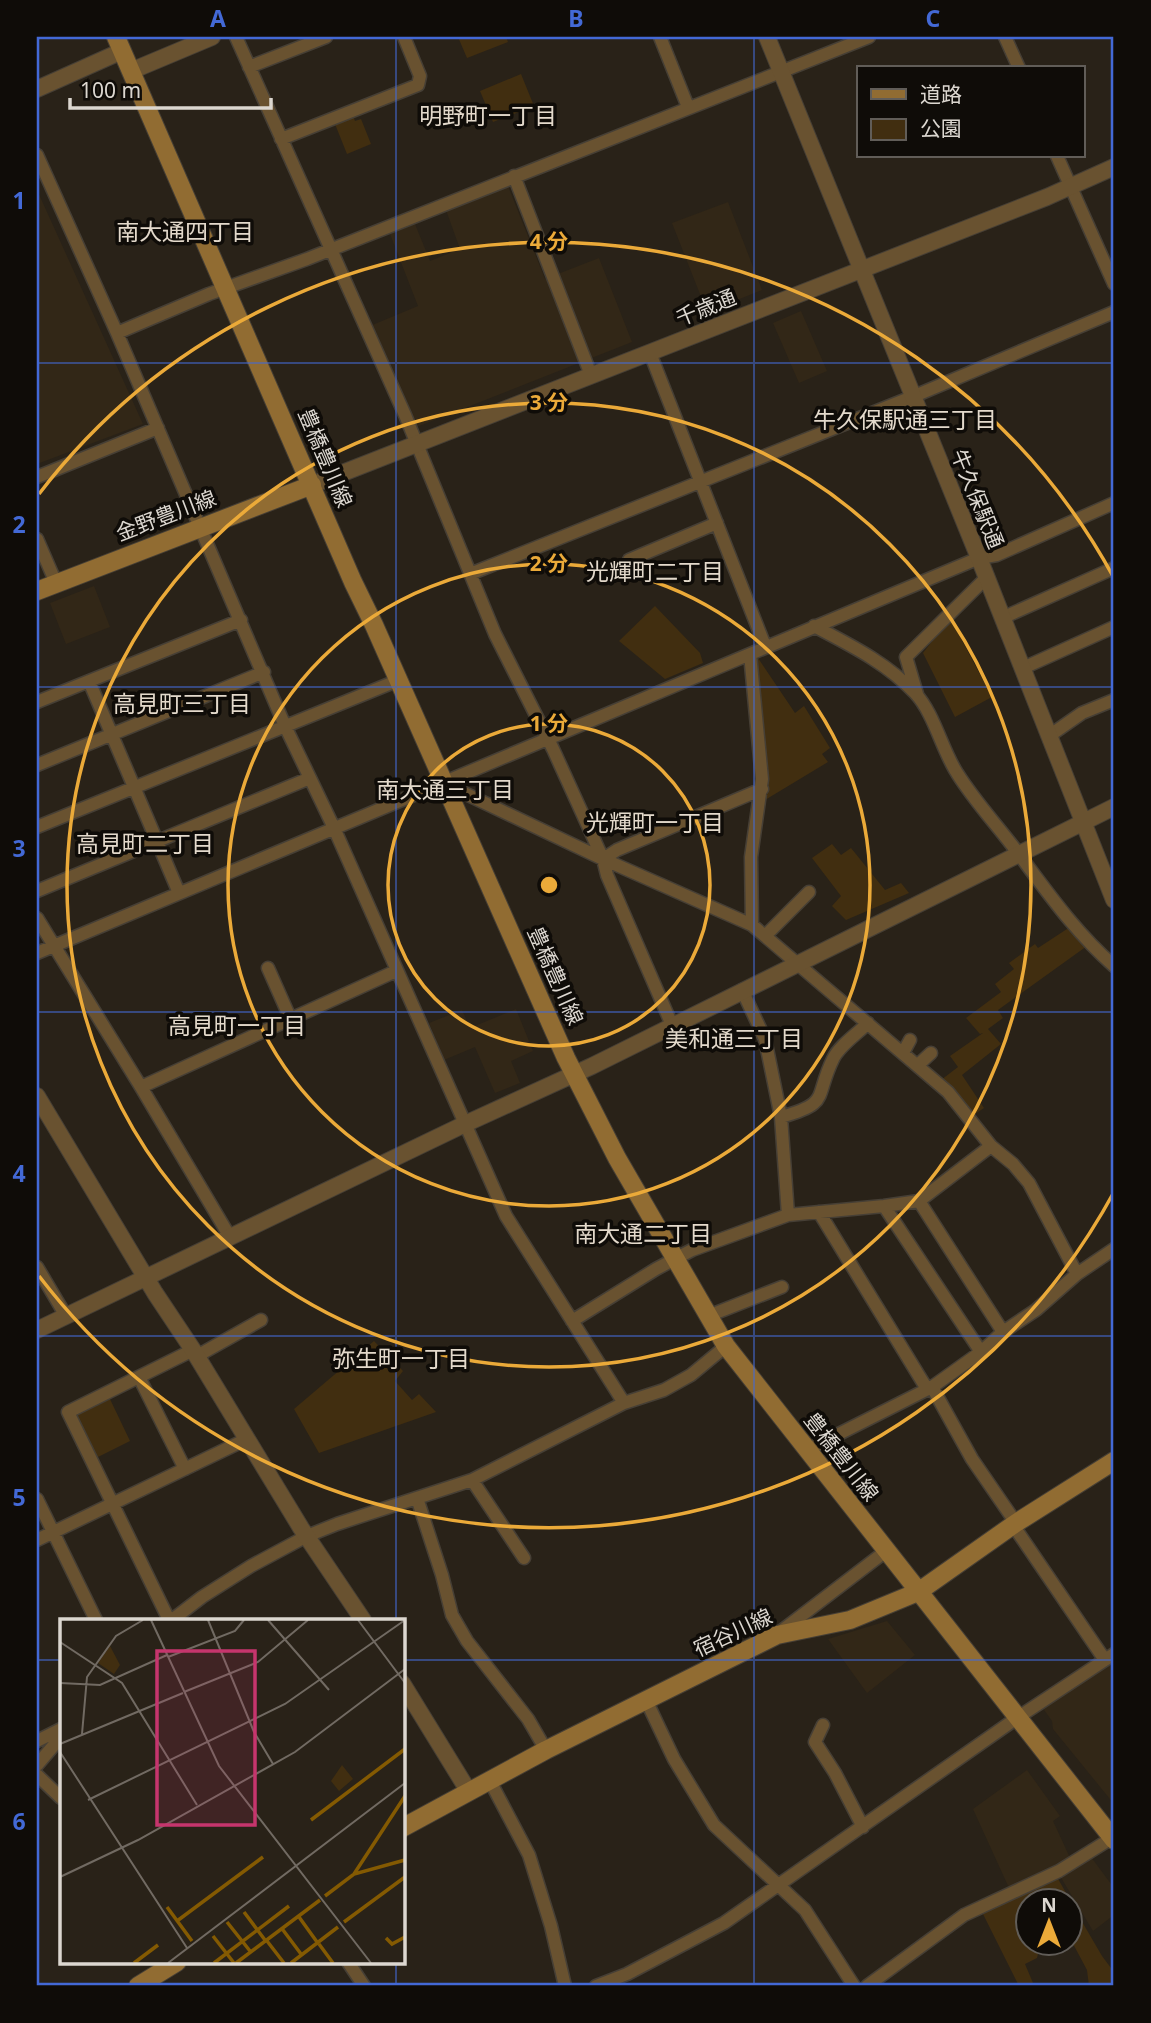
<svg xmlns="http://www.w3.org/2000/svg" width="1151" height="2023" font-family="'Noto Sans','Noto Sans JP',sans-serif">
<rect width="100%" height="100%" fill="#292218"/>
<!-- built -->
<path fill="#322717" d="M508,186L545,279L599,258L632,342L414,428L370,326L418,306L390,234L415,224L430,261L460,249L446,210Z
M37,190L143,424L37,464Z
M728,202L762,290L707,312L672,223Z
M801,311L827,371L799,383L773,323Z
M94,586L110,627L66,644L50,603Z
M516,1009L533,1051L511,1061L520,1083L495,1093L475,1047L444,1060L429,1023L462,1010L470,1028Z
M887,1621L915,1655L867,1693L828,1639Z
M1114,1661V1804L1053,1729L1052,1721L1042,1707Z
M1027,1770L1060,1816L1053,1821L1071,1860L1009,1888L973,1809Z
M1091,1857L1114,1888V1915L1093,1931L1060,1876Z"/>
<!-- green -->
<path fill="#412e10" d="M458,37H506L508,42L467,58Z
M521,74L534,106L493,122L480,91Z
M353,116L355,121L361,119L371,144L347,154L335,124Z
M655,606L700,653L703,663L665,679L619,641Z
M950,618L992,697L955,717L923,653Z
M758,658L795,713L804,706L830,748L822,754L828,762L765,800L767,786L756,661Z
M832,844L841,855L851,848L885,890L901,883L909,893L846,920L832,906L841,896L812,858Z
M1070,927L1087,946L998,1010L1003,1018L988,1029L1001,1044L962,1075L984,1108L972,1116L941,1080L958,1067L950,1056L983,1033L980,1034L966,1018L1001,992L995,984L1014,969L1009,963L1035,944L1038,948Z
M374,1341L403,1371L395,1381L412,1400L419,1394L436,1412L319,1453L294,1409Z
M109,1397L130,1441L96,1458L74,1414Z
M1057,1877L1070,1900H1028V1942L1032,1943L1038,1954L1037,1958L1025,1964L1033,1983L1030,1986H1019L983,1914Z
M1070,1901L1102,1956L1114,1972V1986H1089L1087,1970L1071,1940Z"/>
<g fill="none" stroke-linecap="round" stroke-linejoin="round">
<defs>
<path id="minor" d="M236,37L405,415L495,634L553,749L603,859L607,875L672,1025
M660,37L688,107
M1005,37L1019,68
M249,67L326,37
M281,139L418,85L420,76L404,37
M37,155L117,333L285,726L334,828L506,1216L624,1403
M1057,156L1114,284
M514,176L591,375
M117,333L209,294L307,259L869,37
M650,353L765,646
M37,477L158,428
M37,539L56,583
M629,560L717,523
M470,574L912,397L1114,312
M1002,618L1114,568
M814,626C850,645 887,663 915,693C934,713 942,750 957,773C975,802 998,826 1018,853C1048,893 1076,933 1114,966
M750,654L762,779L751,857L752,925
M1023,668L1114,627
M89,681L179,893
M917,694L906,657L986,578
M37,702L241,620
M1049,736L1082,713L1114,700
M37,765L264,672
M443,783L603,859L752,925L948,1092L991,1146L1013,1164L1029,1183L1077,1274
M37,827L399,680
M603,859L617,850L762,789
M37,891L310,778
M37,918L141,1087L230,1237
M766,935L809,892
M37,953L979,558L997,555L1114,503
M268,968L291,1020
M742,990L765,1039L781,1117L788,1215
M903,1053L910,1040
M918,1065L931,1053
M141,1087L396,971
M781,1117C831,1103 814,1098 833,1059C839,1046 857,1034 868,1023
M919,1201L1003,1332
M884,1206L981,1352
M819,1212L927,1389
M37,1267L66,1316
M708,1316L782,1287
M572,1321L656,1269L692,1250L788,1215L884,1206L919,1201L991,1146
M197,1356L261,1320
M139,1377L185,1469
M932,1387L972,1459L1016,1523
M807,1450L932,1387L981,1352L1003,1332L1036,1310L1077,1274L1114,1249
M472,1480L524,1558
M417,1498L442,1575L452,1615L467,1641L528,1719L546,1750
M37,1499L96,1620
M1013,1525L1105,1660
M37,1540L247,1439
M169,1620L68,1412L193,1350
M172,1620L202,1597L251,1566L307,1536L337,1524L472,1480L624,1403L664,1390L691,1375L726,1346
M780,1632L886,1551
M646,1700L674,1759L714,1825L805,1910L854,1986
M823,1725L815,1742L835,1773L863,1827
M37,1741L61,1729
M37,1765L61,1737
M37,1775L61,1798
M490,1781L529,1855L551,1926L565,1986
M348,1962L364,1986
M596,1986L627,1974L724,1923L1017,1718L1114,1654
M867,1986L964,1915L1059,1871L1112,1838"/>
<path id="tertiary" d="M767,37L979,558L1114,900
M131,71L212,37
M37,89L122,51
M312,485L1047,197L1114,167
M37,1096L155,1293L193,1350L301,1528L363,1620
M37,1330L465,1124L592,1066L1114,807
M402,1683L469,1792"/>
<path id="secondary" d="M116,37L353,582L374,625L566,1058L617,1158L726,1346L1114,1840
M37,591L312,485
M402,1828L546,1750L777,1635L850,1620L918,1592L1016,1523L1114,1461
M138,1986L177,1962"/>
</defs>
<!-- minor casing -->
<use href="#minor" stroke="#463f35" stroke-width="15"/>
<!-- tertiary casing -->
<use href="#tertiary" stroke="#463f35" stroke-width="18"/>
<!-- secondary casing -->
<use href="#secondary" stroke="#463f35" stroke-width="20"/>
<!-- minor -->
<use href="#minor" stroke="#695230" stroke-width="12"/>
<!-- tertiary -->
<use href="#tertiary" stroke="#695230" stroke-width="16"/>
<!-- secondary -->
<use href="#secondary" stroke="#916c32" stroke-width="18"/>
</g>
<!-- grid -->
<path fill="none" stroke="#4369d6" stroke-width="2" stroke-opacity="0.55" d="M396,37V1620M754,37V1986M37,363H1114M37,687H1114M37,1012H1114M37,1336H1114M37,1660H61M402,1660H1114M396,1962V1986"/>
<!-- distance rings -->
<g fill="none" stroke="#ebaa39" stroke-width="3.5">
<circle cx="549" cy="885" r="161"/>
<circle cx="549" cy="885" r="321"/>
<circle cx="549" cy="885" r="482"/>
<path d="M1114 1192A643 643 0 0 1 39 1276M39 494A643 643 0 0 1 1114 578"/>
</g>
<g text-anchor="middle" stroke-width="7" stroke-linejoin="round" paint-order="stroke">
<!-- street labels -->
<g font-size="21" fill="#dcd7d0" stroke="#0f0c08">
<text transform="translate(706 308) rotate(-22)" y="7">千歳通</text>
<text transform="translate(325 458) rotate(67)" y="7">豊橋豊川線</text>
<text transform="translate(977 499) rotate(68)" y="7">牛久保駅通</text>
<text transform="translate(166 516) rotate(-21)" y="7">金野豊川線</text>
<text transform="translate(555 976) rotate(66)" y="7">豊橋豊川線</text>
<text transform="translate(841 1457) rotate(52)" y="7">豊橋豊川線</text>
<text transform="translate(733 1633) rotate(-25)" y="7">宿谷川線</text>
</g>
<!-- neighbourhood labels -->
<g font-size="23" fill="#e3d9cb" stroke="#0f0c08">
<text x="488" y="124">明野町一丁目</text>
<text x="185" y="240">南大通四丁目</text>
<text x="905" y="428">牛久保駅通三丁目</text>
<text x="655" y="580">光輝町二丁目</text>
<text x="182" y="712">高見町三丁目</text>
<text x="445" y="798">南大通三丁目</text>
<text x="655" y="831">光輝町一丁目</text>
<text x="145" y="852">高見町二丁目</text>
<text x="237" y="1034">高見町一丁目</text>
<text x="734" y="1047">美和通三丁目</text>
<text x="643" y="1242">南大通二丁目</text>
<text x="401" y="1367">弥生町一丁目</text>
</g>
</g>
<!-- overview -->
<g transform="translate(60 1619)">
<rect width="345" height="345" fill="#292218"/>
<path d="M50,27L60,46L54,55L38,44ZM282,146L293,160L279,172L271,162Z" fill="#412e10"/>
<path fill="none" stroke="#845a02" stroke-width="3.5" d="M251,201L345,130M294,255L345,177M265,277L294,255L345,241M107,288L132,322M184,293L205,321M239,298L257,323M117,302L203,238M167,303L190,332M284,303L345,258M223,311L241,335M153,317L174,344M326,319L332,325L345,318M207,322L224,344M259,325L273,344M74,344L98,326M154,344L229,287M176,344L260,281M231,344L278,308"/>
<path fill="none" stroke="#716a62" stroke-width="2" d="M91,1L159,147L311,344M148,1L194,113L213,145M208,1L269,71M298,1L345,64M0,23L62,64L137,186M108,38L175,12L184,1M0,64L40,66L107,36M124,73L198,43L248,1M22,115L27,58L56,17L83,1M0,125L123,74M0,133L127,329M28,181L225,85L345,1M0,258L78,221L235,133L345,50M108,344L345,164"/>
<path fill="#c6356d" fill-opacity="0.15" stroke="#c6356d" stroke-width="3.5" d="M97,32H195V206H97Z"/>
<rect width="345" height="345" fill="none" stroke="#dcd7d0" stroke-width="3.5"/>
</g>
<circle cx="549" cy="885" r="10" fill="#ebaa39" stroke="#0f0c08" stroke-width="3.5"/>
<g font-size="21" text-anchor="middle" font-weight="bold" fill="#ebaa39" stroke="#0f0c08" stroke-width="7" stroke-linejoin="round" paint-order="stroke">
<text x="549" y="249">4 分</text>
<text x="549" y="410">3 分</text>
<text x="549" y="571">2 分</text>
<text x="549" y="731">1 分</text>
</g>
<!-- border -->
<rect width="1151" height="2023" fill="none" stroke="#0f0c08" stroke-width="77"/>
<!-- legend -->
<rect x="857" y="66" width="228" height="91" fill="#0f0c08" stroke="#615d58" stroke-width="2"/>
<rect x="871" y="89" width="35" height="10" fill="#916c32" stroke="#615d58" stroke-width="2"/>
<text x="920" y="102" font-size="21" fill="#dcd7d0">道路</text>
<rect x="871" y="119" width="35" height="21" fill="#412e10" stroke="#615d58" stroke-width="2"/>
<text x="920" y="136" font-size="21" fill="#dcd7d0">公園</text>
<!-- north arrow -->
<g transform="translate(1049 1922)"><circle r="33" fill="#0f0c08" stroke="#615d58" stroke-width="2"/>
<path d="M0-5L12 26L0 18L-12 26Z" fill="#ebaa39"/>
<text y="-10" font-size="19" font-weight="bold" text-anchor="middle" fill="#dcd7d0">N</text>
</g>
<!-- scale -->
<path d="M70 98v10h201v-10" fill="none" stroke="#dcd7d0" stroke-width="3.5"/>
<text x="80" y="98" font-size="21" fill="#dcd7d0" stroke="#0f0c08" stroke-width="5" paint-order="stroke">100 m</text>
<rect x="38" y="38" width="1074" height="1946" fill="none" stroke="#4369d6" stroke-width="2.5"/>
<g font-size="23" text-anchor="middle" font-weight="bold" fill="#4369d6">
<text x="218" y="27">A</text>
<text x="576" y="27">B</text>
<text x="933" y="27">C</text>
<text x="19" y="209">1</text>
<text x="19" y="533">2</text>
<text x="19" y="857">3</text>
<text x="19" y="1182">4</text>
<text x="19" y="1506">5</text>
<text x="19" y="1830">6</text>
</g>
</svg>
